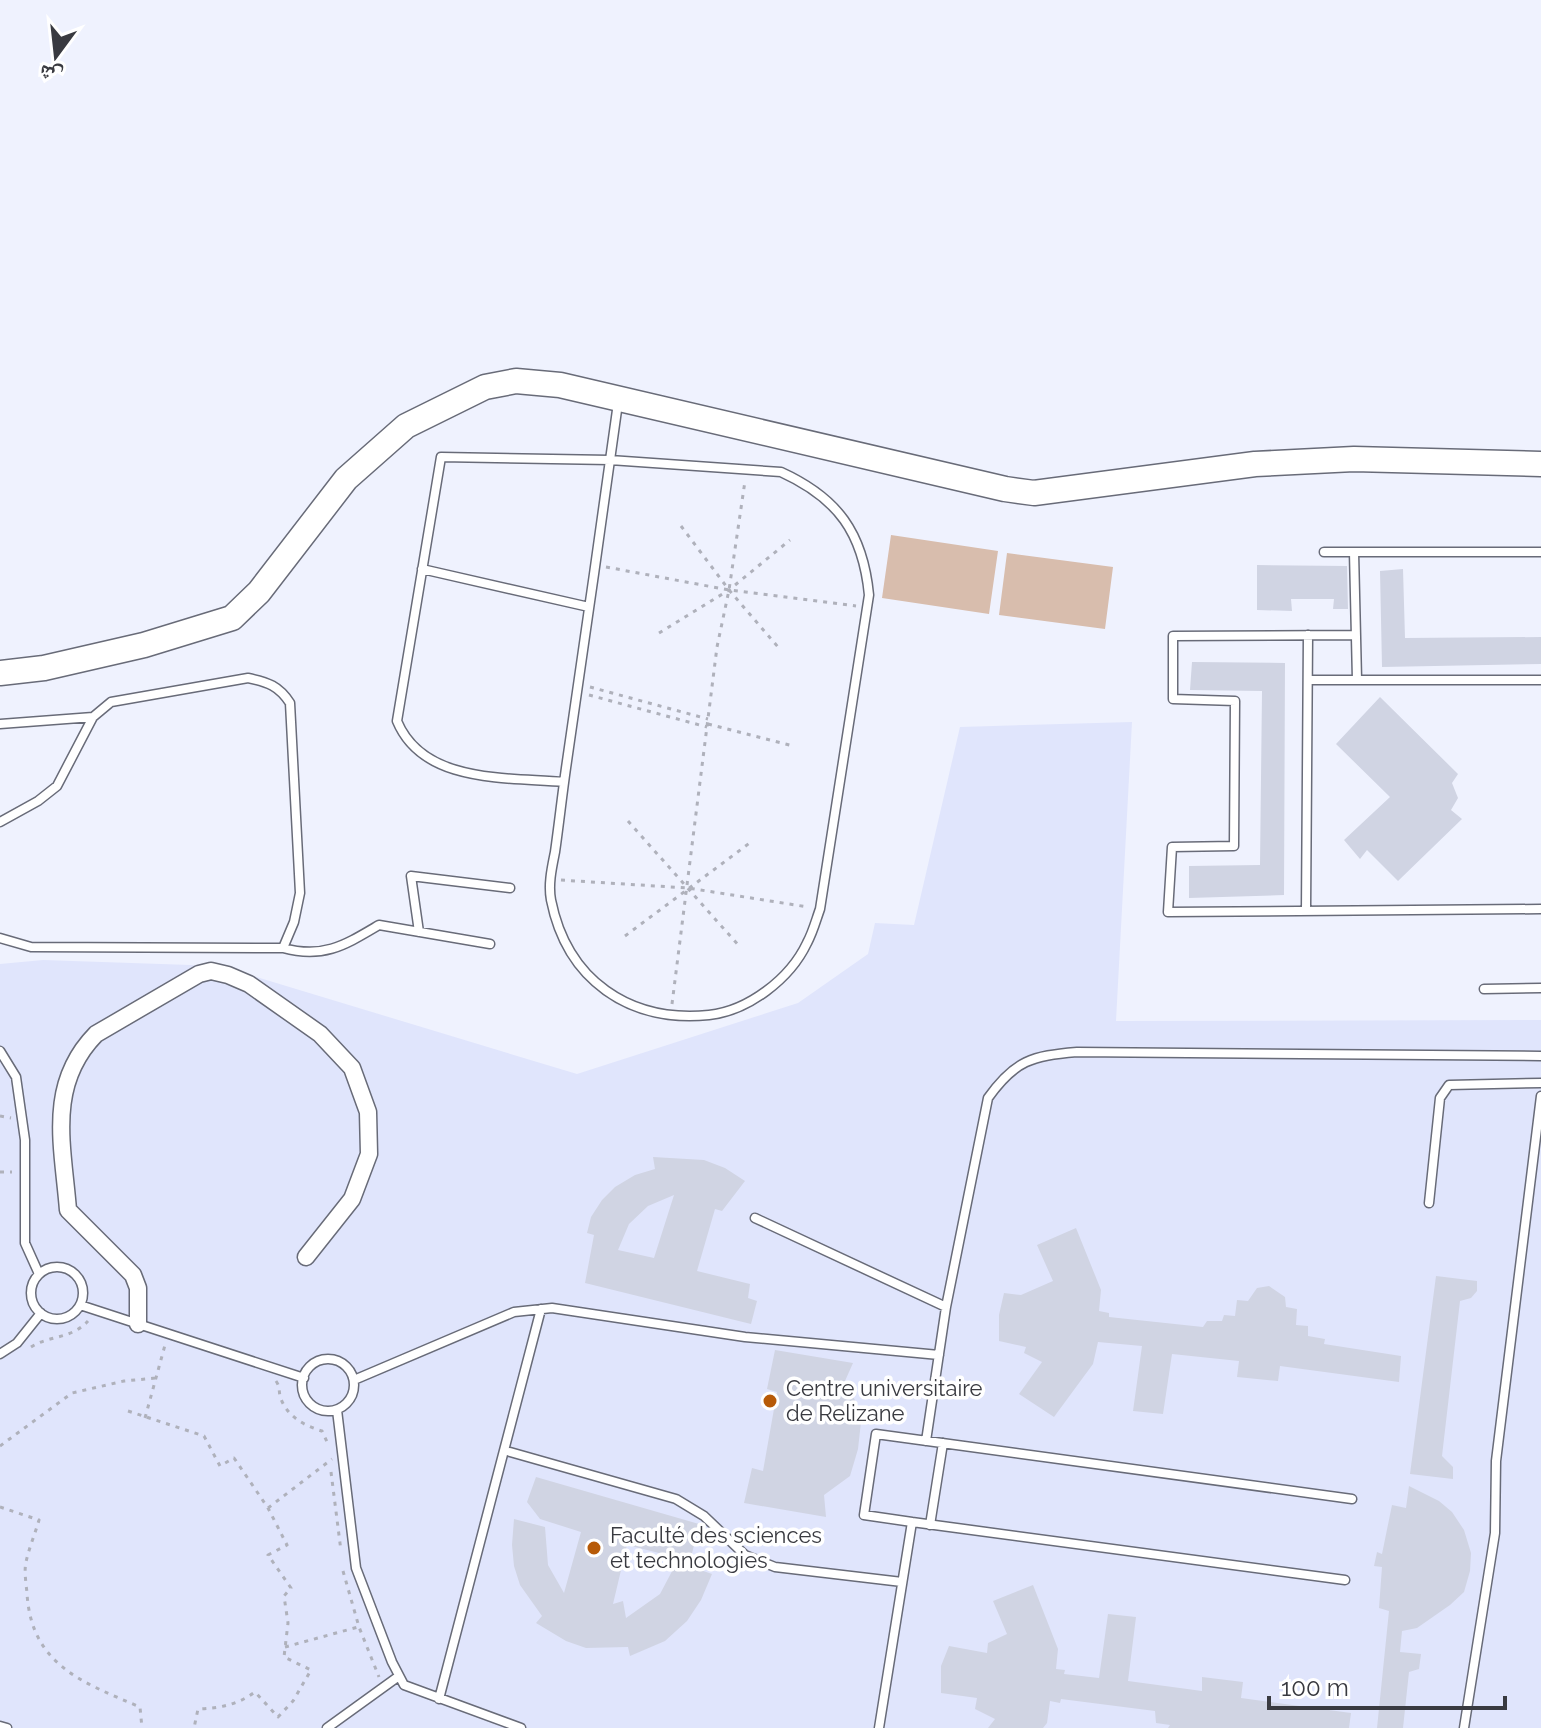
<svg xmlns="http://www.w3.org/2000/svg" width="1541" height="1728" font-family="Raleway,'Noto Naskh Arabic',sans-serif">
<rect width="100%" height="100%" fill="#eff2fe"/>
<!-- built -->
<path fill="#e0e5fc" d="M1132,722L1116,1021L1541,1020V1728H0V964L43,960L220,966L577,1074L798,1003L868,954L875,923L914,925L960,727Z"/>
<!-- green -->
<path fill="#d8bdad" d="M891,535L998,551L989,614L882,598Z
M1007,553L1113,567L1105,629L999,615Z"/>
<!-- building -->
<path fill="#d0d4e3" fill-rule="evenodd" d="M1257,565L1347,566L1348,609H1333L1334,599H1291L1292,611L1257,610Z
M1403,569L1405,638L1541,637V664L1382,667L1380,571Z
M1192,662L1285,663L1284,895L1189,898V866L1260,865L1262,691L1190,690Z
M1380,697L1458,774L1452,783L1458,798L1451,810L1462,819L1398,881L1367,850L1360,859L1344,840L1390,797L1336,744Z
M653,1157L704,1160L725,1168L745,1181L722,1211L715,1209L697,1271L750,1284L748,1298L757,1301L751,1324L585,1283L594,1235L587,1233L591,1217L602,1200L615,1187L635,1175L655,1169ZM674,1195L654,1258L618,1250L629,1224L648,1206Z
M1076,1228L1101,1290L1099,1311L1109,1313V1317L1203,1327L1207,1321H1222L1224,1315L1235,1316L1237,1300L1248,1301L1257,1288L1269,1286L1285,1297L1286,1307L1297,1309L1296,1325L1308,1326V1336L1325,1339L1324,1344L1401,1356L1399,1382L1280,1366L1278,1381L1237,1377L1239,1361L1172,1354L1163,1414L1133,1411L1142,1346L1098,1342L1093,1364L1054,1417L1019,1394L1042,1362L1024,1353L1026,1347L999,1341V1315L1004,1293L1021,1295L1053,1281L1037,1245Z
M1436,1276L1477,1281V1291L1471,1298L1460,1301L1442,1456L1453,1467V1479L1410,1474Z
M775,1350L853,1363L845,1381L857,1404L861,1422L858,1449L850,1476L824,1495L826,1517L744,1503L752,1468L763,1471L777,1392L767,1389Z
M536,1477L699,1524L689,1566L712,1574L701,1600L687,1621L665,1641L630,1656L628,1647L586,1648L566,1641L536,1623L542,1616L520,1585L514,1566L512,1545L514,1519L545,1527L548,1565L564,1593L581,1532L540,1519L527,1502ZM627,1545L679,1558L660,1594L626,1618L623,1601L613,1604Z
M1409,1486L1439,1501L1452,1512L1464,1530L1471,1553L1470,1571L1464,1592L1450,1605L1417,1628L1402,1631L1400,1652L1421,1654L1419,1669L1409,1672L1403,1728H1377L1389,1611L1379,1608L1382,1567L1374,1566L1377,1552L1382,1554L1392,1505L1406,1508Z
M1033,1585L1058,1649L1056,1669L1065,1670L1064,1674L1099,1678L1108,1614L1136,1617L1128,1681L1202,1691V1677L1243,1682L1241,1698L1351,1713L1349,1728H1168L1170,1725L1156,1723L1155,1711L1061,1699L1060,1703L1050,1701L1047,1723L1043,1728H988L995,1719L975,1709L977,1698L941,1693V1666L949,1646L987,1653L988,1643L1007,1634L993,1601Z"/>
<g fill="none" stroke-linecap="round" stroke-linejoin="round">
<defs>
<path id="lane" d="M1324,552H1541
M1354,552L1357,680
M422,569L589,607
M1355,635L1173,636V699L1235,701L1234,846L1172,847L1168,912L1541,909
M1309,680H1541
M0,724L93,717L111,702L248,678C268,682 279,686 290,703L300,893L294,922L283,948L31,947L0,938
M564,782C507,777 423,784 397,721L441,457L610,460L781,472C838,498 863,533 869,595L820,909C816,920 813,932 807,943C790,979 748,1011 709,1015C629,1023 567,980 551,900C548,884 552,867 555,852C559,824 562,796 566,768C584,646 601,525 618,403
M0,822L38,801L57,786L93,717
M1306,911L1308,635
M419,932L411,876L510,888
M283,948C324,959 345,945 379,925L490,944
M1484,989L1541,988
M0,1051L16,1077L25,1140V1243L39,1274
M1429,1203L1440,1098L1449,1085L1541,1083
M755,1218L946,1307
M31 1293a26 26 0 1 1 52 0a26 26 0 1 1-52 0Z
M80,1305L304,1378
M0,1354L17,1343L41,1313
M302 1385a26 26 0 1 1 52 0a26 26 0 1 1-52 0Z
M354,1380L514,1312L552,1308L745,1337L939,1355
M337,1410L356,1568L392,1662L404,1685L521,1728
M926,1441L946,1307L988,1098C1015,1060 1032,1056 1077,1052L1541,1056
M510,1452L676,1499L704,1516L745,1555L775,1567L902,1582
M912,1522L864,1515L876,1434L1352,1499
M930,1525L943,1443
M439,1699L541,1309
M0,1726L7,1728
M327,1728L399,1676
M879,1728L912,1522L1345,1580
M1464,1728L1495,1533L1496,1461L1541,1096"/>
<path id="street" d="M138,1324V1288L133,1275L68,1210C63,1146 46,1085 96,1034L199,974L211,971L228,975L249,984L320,1034L352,1068L368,1112L369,1154L352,1199L306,1257"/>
<path id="secondary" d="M0,673L44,668L144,645L232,618L259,592L346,479L406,426L485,387L516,381L560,385L1005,489L1034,493L1255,464L1354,459L1541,464"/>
</defs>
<!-- lane casing -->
<use href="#lane" stroke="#686b78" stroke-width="11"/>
<!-- street casing -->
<use href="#street" stroke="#686b78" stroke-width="19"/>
<!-- secondary casing -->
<use href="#secondary" stroke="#686b78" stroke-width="27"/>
<!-- path -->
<path stroke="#afb1bb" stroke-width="3" stroke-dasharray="4 6" stroke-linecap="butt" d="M681,526L729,590L778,647
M606,567L729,590L856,606
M659,633L729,590L790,540
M590,687L708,719
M589,695L707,727
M708,724L793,746
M628,821L740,947
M561,880L688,888L808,907
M625,936L751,842
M672,1004L717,647L729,590L745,481
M0,1116L11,1118
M0,1172H12
M31,1347C50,1335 72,1339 88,1321
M276,1381C281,1388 278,1392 281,1399C288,1417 305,1426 322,1431L328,1444
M128,1411L204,1436L220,1466L234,1458L268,1508L287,1545L268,1555L291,1588L284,1596L288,1623L284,1657L311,1670L293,1701L278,1717L255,1692C237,1705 220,1708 198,1709L194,1728
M145,1418L165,1345
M0,1446L72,1393L124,1381L156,1378
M331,1472L341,1551
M0,1507L39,1520C35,1534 29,1548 26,1562C24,1571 26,1583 27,1593C31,1664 81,1682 140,1707L142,1728
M268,1508L332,1459
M343,1571L359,1627L379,1677
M285,1647L358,1627"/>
<!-- lane -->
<use href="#lane" stroke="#fff" stroke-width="8"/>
<!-- street -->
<use href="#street" stroke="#fff" stroke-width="16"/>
<!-- secondary -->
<use href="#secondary" stroke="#fff" stroke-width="24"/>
</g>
<!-- markers -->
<g fill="#b75a08" stroke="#fff" stroke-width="3">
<circle cx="770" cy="1401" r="8"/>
<circle cx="594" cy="1548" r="8"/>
</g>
<g text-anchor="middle" stroke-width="7" stroke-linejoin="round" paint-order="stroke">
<!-- poi labels -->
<g font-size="22" fill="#393a40" stroke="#fff" text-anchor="start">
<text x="786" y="1396">Centre universitaire<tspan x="786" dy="25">de Relizane</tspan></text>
<text x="610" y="1543">Faculté des sciences<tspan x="610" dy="25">et technologies</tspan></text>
</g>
</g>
<!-- north arrow -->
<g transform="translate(56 56) rotate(195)" stroke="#ffffff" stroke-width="6" paint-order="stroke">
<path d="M0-6L14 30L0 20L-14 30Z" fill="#393a40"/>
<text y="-12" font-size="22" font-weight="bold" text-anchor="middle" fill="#393a40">ش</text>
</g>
<!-- scale -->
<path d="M1269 1696v12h236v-12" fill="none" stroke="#393a40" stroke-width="4"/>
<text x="1281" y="1696" font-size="24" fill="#393a40" stroke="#ffffff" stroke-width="6" paint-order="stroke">100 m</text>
</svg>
